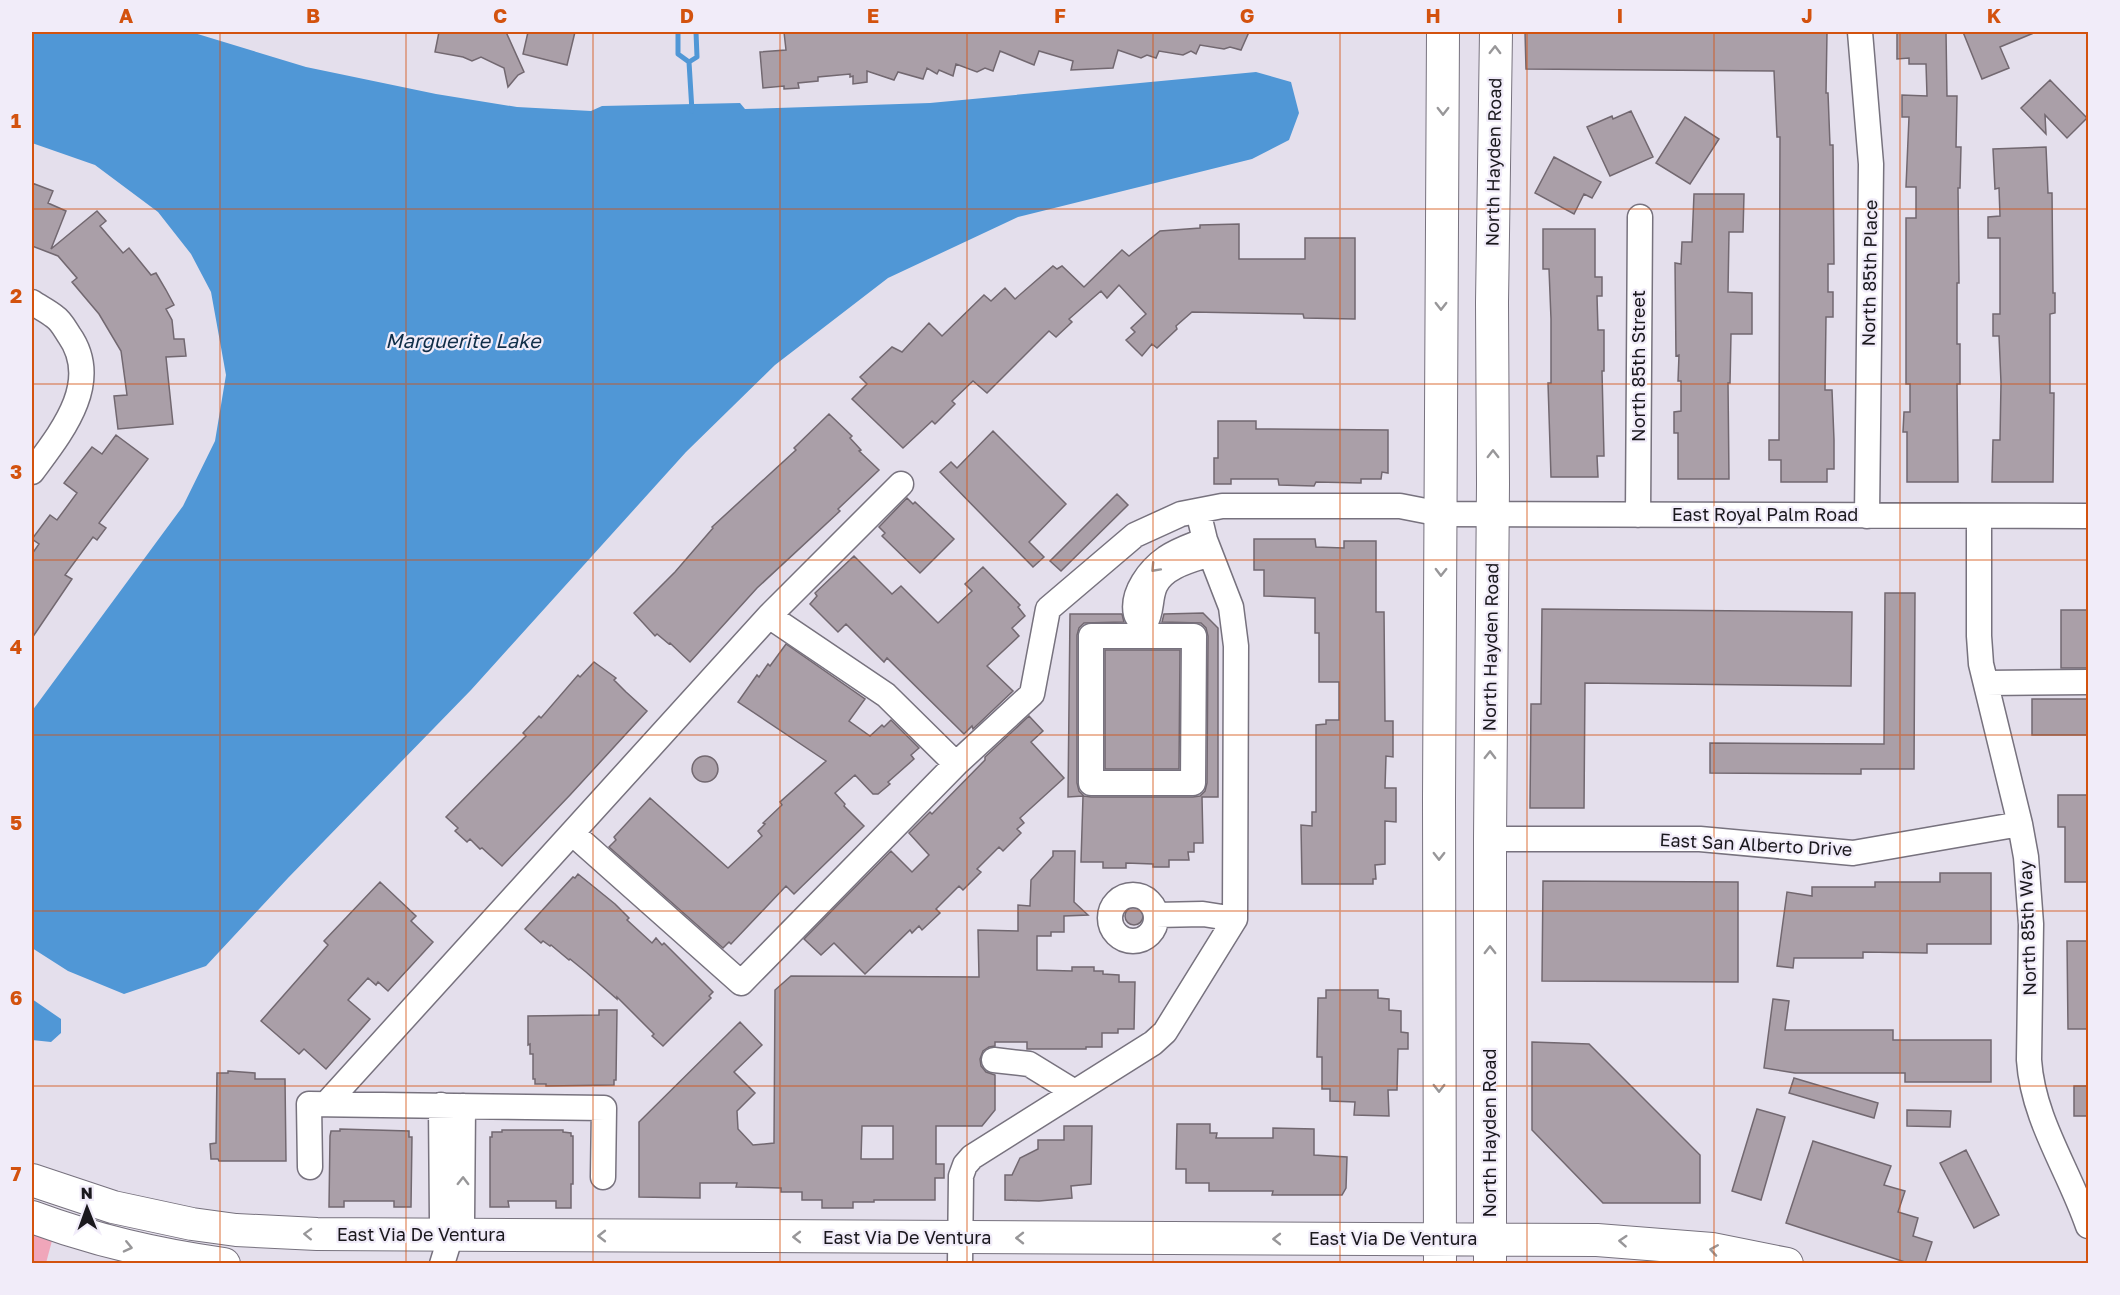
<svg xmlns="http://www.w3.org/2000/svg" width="2120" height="1295" font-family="'Golos Text',sans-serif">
<rect width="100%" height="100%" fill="#e4dfec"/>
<!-- green -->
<path fill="#f0a6ba" d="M32,1229L53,1237L46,1263L32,1264Z"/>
<!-- water -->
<path fill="#5097d6" d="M32,32H191L306,67L436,94L517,107L591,111L602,106L740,103L745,109L930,103L1256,72L1291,82L1299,113L1289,140L1252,159L1018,217L888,278L775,365L686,452L471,690L288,878L206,966L124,994L68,971L32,948V711L183,506L215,441L226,375L211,292L191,254L158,212L95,165L32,143Z
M32,999L61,1019V1033L51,1042L32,1040Z"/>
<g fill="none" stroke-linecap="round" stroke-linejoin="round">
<!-- stream -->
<path stroke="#5097d6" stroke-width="5" d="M678,32V54L689,62L692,111
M689,62L697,57L696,32"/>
</g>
<!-- building -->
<path fill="#aa9fa8" stroke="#726870" stroke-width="1.5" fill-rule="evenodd" d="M439,32H506L524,72L518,75L508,87L504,68L481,57L472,61L463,57L435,52Z
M528,32H575L567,65L523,54Z
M784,32H1249L1241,50L1230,47L1224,49L1200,45L1196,54L1191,51L1183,55L1159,51L1156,58L1147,55L1141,58L1118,50L1113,68L1071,70L1073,61L1039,51L1034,65L1000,51L993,71L985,68L977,72L956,64L953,76L939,70L937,74L927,68L923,79L898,72L894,80L867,71V82L853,84V76L850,77V74L818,77V81L798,83L799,88L784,89V86L763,88L760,52L786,50Z
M1525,32H1827L1826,93H1828L1830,145H1833L1834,264H1828V292H1833V317H1826L1825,390H1832L1834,440V469H1827V482H1781V460H1769V440H1779L1780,137H1777L1774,71L1526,69Z
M1897,32H1946L1947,96H1957L1956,147H1961L1960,188H1958L1959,283H1957V344H1960V384H1957L1958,482H1907V432H1903L1904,412H1910V384H1906V218H1916V187H1906L1909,117H1902V95L1927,96L1926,64H1909V58L1897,59Z
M1963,32H2036L2000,47L2009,68L1982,79Z
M2050,80L2087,118L2067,138L2045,115L2046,134L2021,108Z
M1631,111L1653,157L1610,176L1587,127L1612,116L1613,119Z
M1685,117L1719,139L1690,184L1656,163Z
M2046,147L2048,193H2052L2053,293H2055V313L2050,314V393H2054L2053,482H1992L1993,440H2000L2001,383L1999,336H1993V314H2000V238H1988V217L2000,216L1999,188L1995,189L1993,149Z
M1554,157L1601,182L1592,198L1584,194L1574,214L1535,193Z
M32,183L53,191L48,203L66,211L51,249L97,211L106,221L100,226L123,253L129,248L151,275L156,273L166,290L174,305L166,309L172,320L174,339H184L186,356L166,357L173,424L118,429L114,396L127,395L121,351L99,314L72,282L77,278L58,256L32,246Z
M1694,194H1744L1743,232H1729L1728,292L1752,293V334H1731L1730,383H1728L1729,479H1678V433H1674V412L1681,411V381H1678L1679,355L1676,356L1675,263L1681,264L1682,242H1692Z
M1239,224V259H1305V238H1355V319L1304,318L1303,314L1192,312L1176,326L1177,329L1157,348L1152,344L1142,356L1126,340L1135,332L1131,328L1146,314L1119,285L1107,298L1101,291L1069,319L1072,322L1056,337L1049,331L987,393L973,381L952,401L955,404L935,424L932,421L903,448L852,399L867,384L860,377L892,347L902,352L929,323L942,336L984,295L991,301L1005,288L1015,299L1053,266L1057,269L1062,266L1084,287L1122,250L1129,256L1160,231L1200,228V225Z
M1543,229H1595V277H1602V296H1597L1598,330H1604V371H1602L1604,456H1597L1598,477H1551L1548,383H1551V319L1549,269H1543Z
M829,414L852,436L850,438L861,450L859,451L879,470L838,509L840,511L757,588L690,662L670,643L669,644L657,634L655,636L634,613L675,572L713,528L712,527L796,450L794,448Z
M1218,421H1256V429L1388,430V473L1382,472L1381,479H1361V483L1316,482L1314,486L1279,485L1278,479H1231V484H1214V458H1218Z
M993,431L1066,504L1029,542L1044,557L1033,567L940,472L951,462L957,468Z
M116,435L148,459L99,523L106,528L97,540L93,537L65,575L72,579L32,638V554L39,544L32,539L50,515L57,520L77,493L64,483L92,447L102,454Z
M1117,494L1128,505L1061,571L1050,561Z
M907,498L913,504L915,502L954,539L920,573L882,536L885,533L879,527Z
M1254,539H1315L1316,547L1344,548V541H1376V612H1384L1385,721H1393V757L1386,756L1385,788H1396V822L1385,821V864L1375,865L1376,879H1373V884H1302L1301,825L1312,826V812H1316V725L1326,724V720H1339V682H1319V633H1315V598L1264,596V570H1254Z
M854,556L892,594L901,586L938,623L972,591L965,584L983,567L1020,605L1018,607L1025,616L1012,628L1019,636L987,666L1013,691L973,729L972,726L964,734L887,658L884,662L846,624L838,632L810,604L817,596L815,593Z
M1885,593H1915L1914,769H1861V774L1710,773V743L1884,744Z
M1542,609L1852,612L1851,686L1585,683L1584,808H1530L1531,704H1541Z
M2061,610H2088V668H2061Z
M1203,613L1218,628V797H1202L1203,843H1194V852H1188L1189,860H1169V867H1153V864L1126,863V868H1103V862H1081L1083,796L1068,797L1070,614H1122L1124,622L1084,623L1079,628L1077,635V783L1079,791L1084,796L1091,797H1193L1200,796L1205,791L1207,783L1208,636L1206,628L1201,623L1162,622L1164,614Z
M786,644L865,699L849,721L870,736L882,725L884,727L891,720L919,748L911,755L914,759L888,782L890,784L878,794H873L855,775L835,793L845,804L844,806L864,826L794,894L786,886L731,944L729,942L723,948L609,847L616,840L614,837L650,798L728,868L762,836L758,831L765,824L763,823L782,805L780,802L826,761L738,702L757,675L759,677L768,664L770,666Z
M1105,650H1180L1179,769H1105Z
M594,662L616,678L614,680L626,692L647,711L570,795L502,866L482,848L480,849L470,839L467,842L455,831L458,828L446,817L526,736L523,733L539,716L541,718L578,675L580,677Z
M2032,699H2088V735H2032Z
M1029,716L1043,731L1031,742L1064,778L1020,818L1024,823L1017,829L1021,833L1003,851L999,847L977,869L981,872L963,890L959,886L936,909L940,913L922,930L919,926L912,933L910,930L865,974L834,943L821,955L804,939L891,851L912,872L929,855L909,833L930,812L932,814L985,760V757Z
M692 769a13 13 0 1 1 26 0a13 13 0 1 1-26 0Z
M2058,795H2088V882H2065V827H2058Z
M1053,851H1075L1074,902L1088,915L1064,916V932H1051V936H1037V970L1072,971V967H1094V971H1103V974L1119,975V982H1135L1134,1029H1118V1033H1102V1047H1086V1049H1027V1042H995V1046L989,1047L983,1051L980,1059L981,1066L986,1072L995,1075V1110L982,1126H936V1164H944V1178H935V1200H874V1202H853V1208H822V1200H802V1192H781V1188L736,1187L737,1183H700V1198L639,1197V1122L740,1022L762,1045L734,1072L755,1093L737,1111L738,1129L753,1145L774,1143L775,990L791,976L979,977L978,930L1018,931V905L1030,906L1031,880L1053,856ZM862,1126H893V1159H861Z
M1940,873H1991V944H1927V953L1863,952V958H1794L1793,968L1777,966L1787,892L1812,896V887H1875V882H1940Z
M578,874L615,904L629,918L627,920L652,943L656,938L662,945L664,943L713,992L709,996L711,998L663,1046L652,1036L654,1034L617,997V999L586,972L570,959L569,960L551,945L550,946L543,941L541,943L525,929L573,877L575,878Z
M1543,881L1738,882V982L1542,981Z
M380,882L416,916L411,921L433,942L388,991L378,982L376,985L368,978L348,1000L370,1019L326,1069L304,1049L299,1054L261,1021L328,945L324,941Z
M1125 916a9 9 0 1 1 18 0a9 9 0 1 1-18 0Z
M2067,941H2088V1029H2068Z
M1326,990H1378V998L1389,999V1010L1401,1011V1032L1408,1033V1049H1398L1397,1090H1388L1389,1116L1354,1115L1355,1102L1330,1101V1089H1322V1057H1317L1318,998H1326Z
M1773,999L1789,1001L1785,1030H1893V1040H1991V1082H1905V1073H1795L1764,1068Z
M599,1010H617L616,1080H614V1085L546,1086V1084H535V1079H533V1054H530V1044L528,1045V1016L599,1015Z
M1532,1042L1589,1044L1700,1155V1203H1603L1532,1130Z
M228,1071L255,1073V1079H285L286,1161H219L218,1159H211L210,1144L216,1143L217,1073H228Z
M1794,1078L1878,1103L1874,1118L1789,1093Z
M2074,1086H2088V1116H2074Z
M1757,1109L1785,1117L1761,1200L1732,1191Z
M1907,1110L1951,1111L1950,1127L1907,1126Z
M1177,1124H1210V1133H1217L1216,1138H1273V1128L1314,1129V1155L1347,1157L1346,1188L1342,1195H1272L1273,1191H1209V1183H1186V1169H1176Z
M1064,1126H1092L1091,1184L1071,1186L1072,1198L1039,1201L1005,1200V1175H1012L1020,1158L1038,1149V1140H1064Z
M340,1129L409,1131V1137H412L411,1207H394V1201H344V1207H329L330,1136L331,1131H340Z
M502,1130H563V1132L571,1133V1136H573V1184H571V1208H556V1201H508L509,1207H490V1137H492V1132H502Z
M1813,1141L1891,1166L1884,1185L1905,1191L1898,1212L1918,1218L1913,1236L1932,1242L1925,1263H1908L1786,1223Z
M1966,1150L1999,1215L1974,1228L1940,1163Z"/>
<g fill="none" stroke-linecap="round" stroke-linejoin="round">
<defs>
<path id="minor" d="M1860,32L1871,164L1867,516
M32,302C39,307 48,311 55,317C61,321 65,329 69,335C103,383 60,434 32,472
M1638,515L1640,217
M1979,516V636L1981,664L2020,824L2026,857L2031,924L2029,1060C2033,1120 2069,1170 2088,1226
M1205,540C1193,545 1177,550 1166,558C1150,569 1131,593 1136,614C1137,618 1142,623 1144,626C1153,611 1149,600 1155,586C1164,566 1192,560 1210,554
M769,616L901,484
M1144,626V636H1194L1193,783H1091V636H1144
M1986,683L2088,682
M572,833L741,983L956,764L1032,694L1048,609L1135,535L1181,514L1222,506H1400L1441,514L2088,516
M1490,839H1700L1853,853L2020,824
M1110 918a23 23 0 1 1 46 0a23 23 0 1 1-46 0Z
M1156,915L1203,914L1235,919
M994,1060L1029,1064L1073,1091
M326,1104L769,616L886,695L956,764
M441,1105L442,1221L451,1235
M310,1167L309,1104L604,1108L603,1177
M442,1264L451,1235L462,1220L463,1106
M960,1264L961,1176L965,1165L972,1157L1153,1043L1165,1032L1235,919L1236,646L1231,607L1205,540L1198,511"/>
<path id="major" d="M32,1180L113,1207L192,1224L236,1230L317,1234L1597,1240L1712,1249L1787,1264
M32,1217C94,1240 158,1255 224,1264
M1440,1264L1439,800L1443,32
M1490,1264V839L1493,484L1492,303L1496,32"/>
</defs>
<!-- minor casing -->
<use href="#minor" stroke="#77727e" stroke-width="27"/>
<!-- major casing -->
<use href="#major" stroke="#77727e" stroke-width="34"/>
<!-- minor -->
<use href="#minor" stroke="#fff" stroke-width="24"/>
<!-- major -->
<use href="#major" stroke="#fff" stroke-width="32"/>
</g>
<!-- one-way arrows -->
<defs><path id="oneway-chevron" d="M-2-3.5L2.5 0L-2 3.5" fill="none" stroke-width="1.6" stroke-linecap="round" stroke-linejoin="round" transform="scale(1.5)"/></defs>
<g stroke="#989799">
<use href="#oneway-chevron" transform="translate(1495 50) rotate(-89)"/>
<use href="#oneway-chevron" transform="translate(1443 111) rotate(90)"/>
<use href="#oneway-chevron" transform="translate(1441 306) rotate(90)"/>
<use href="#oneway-chevron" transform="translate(1493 454) rotate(-90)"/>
<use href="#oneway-chevron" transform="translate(1155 568) rotate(133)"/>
<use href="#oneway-chevron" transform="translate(1441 572) rotate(91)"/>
<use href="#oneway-chevron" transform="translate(1490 755) rotate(-89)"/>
<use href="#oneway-chevron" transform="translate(1439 856) rotate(90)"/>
<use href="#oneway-chevron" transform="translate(1490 950) rotate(-90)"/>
<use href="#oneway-chevron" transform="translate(1439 1088) rotate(90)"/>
<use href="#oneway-chevron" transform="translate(463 1181) rotate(-89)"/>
<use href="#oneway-chevron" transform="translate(308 1234) rotate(-178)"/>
<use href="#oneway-chevron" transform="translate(602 1236) rotate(-180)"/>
<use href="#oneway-chevron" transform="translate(797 1237) rotate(-180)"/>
<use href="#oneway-chevron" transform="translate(1020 1238) rotate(-180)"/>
<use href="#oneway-chevron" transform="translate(1277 1239) rotate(-180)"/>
<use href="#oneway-chevron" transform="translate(1623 1241) rotate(-176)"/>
<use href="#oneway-chevron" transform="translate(128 1247) rotate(13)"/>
<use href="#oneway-chevron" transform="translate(1714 1250) rotate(-171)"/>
</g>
<!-- grid -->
<path fill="none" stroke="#d3520e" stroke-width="1.5" stroke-opacity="0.55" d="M220,32V1264M406,32V1264M593,32V1264M780,32V1264M967,32V1264M1153,32V1264M1340,32V1264M1527,32V1264M1714,32V1264M1900,32V1264M32,209H2088M32,384H2088M32,560H2088M32,735H2088M32,911H2088M32,1086H2088"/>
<g text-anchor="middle" stroke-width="4.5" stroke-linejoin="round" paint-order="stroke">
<!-- street labels -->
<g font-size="18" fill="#1a181d" stroke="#f1ecf9">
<text transform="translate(1494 162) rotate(-89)" y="6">North Hayden Road</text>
<text transform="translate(1870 273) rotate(-89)" y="6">North 85th Place</text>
<text transform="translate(1639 366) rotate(-90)" y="6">North 85th Street</text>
<text x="1765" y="521">East Royal Palm Road</text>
<text transform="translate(1491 647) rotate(-89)" y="6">North Hayden Road</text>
<text transform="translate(1756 845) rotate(3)" y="6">East San Alberto Drive</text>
<text transform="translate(2028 928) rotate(-92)" y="6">North 85th Way</text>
<text transform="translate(1490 1133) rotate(-90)" y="6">North Hayden Road</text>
<text x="421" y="1241">East Via De Ventura</text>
<text x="907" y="1244">East Via De Ventura</text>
<text x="1393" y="1245">East Via De Ventura</text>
</g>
<!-- water labels -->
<g font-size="20" font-style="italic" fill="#102e48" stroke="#f1ecf9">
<text x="463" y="348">Marguerite Lake</text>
</g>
</g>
<!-- border -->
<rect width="2120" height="1295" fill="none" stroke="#f1ecf9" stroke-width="66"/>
<!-- north arrow -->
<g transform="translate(87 1208) rotate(359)" stroke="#f1ecf9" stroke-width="4.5" paint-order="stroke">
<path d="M0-4.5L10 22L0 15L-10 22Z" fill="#1a181d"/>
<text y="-9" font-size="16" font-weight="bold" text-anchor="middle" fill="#1a181d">N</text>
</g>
<rect x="33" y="33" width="2054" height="1229" fill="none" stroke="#d3520e" stroke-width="2"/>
<g font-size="20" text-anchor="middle" font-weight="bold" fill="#d3520e">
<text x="126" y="23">A</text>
<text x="313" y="23">B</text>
<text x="500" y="23">C</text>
<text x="687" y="23">D</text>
<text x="873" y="23">E</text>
<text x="1060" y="23">F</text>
<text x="1247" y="23">G</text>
<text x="1433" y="23">H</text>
<text x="1620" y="23">I</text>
<text x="1807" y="23">J</text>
<text x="1994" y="23">K</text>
<text x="16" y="128">1</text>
<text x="16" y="303">2</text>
<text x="16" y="479">3</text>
<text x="16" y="654">4</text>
<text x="16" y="830">5</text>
<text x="16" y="1005">6</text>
<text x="16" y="1181">7</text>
</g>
</svg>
